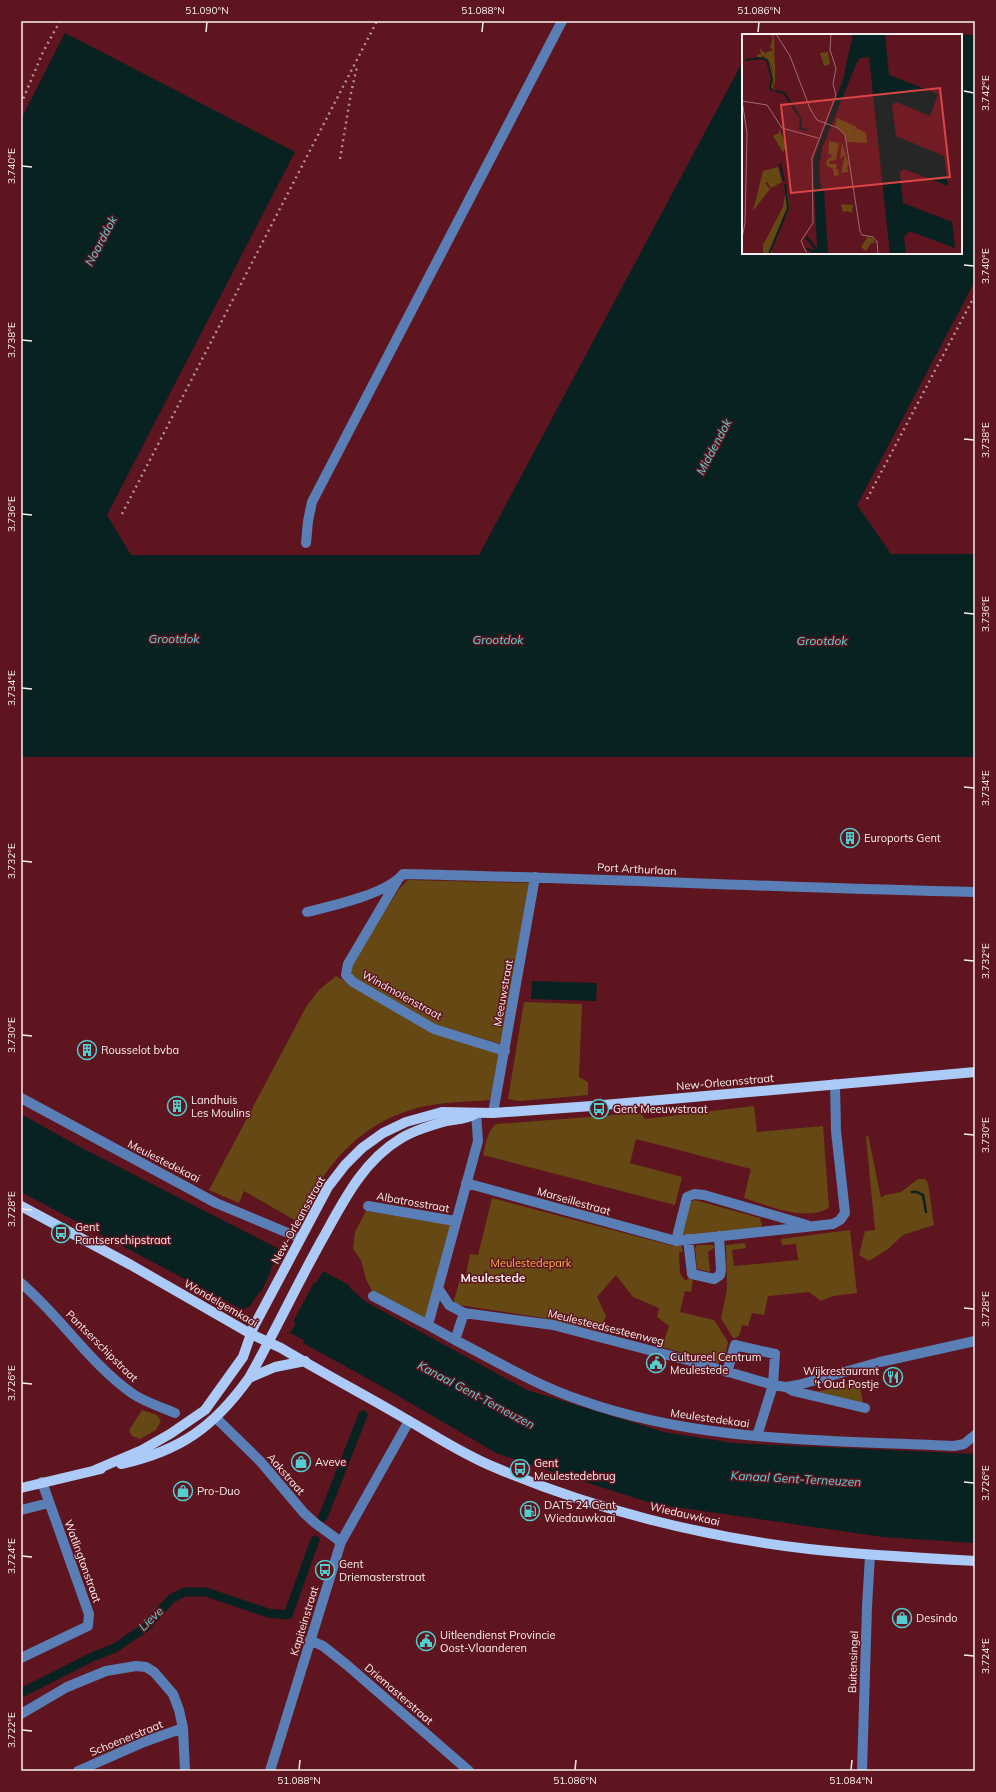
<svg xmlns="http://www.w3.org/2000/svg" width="996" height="1792" font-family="Mulish,sans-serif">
<rect width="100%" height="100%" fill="#5e151f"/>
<!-- green -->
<path fill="#654814" d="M408,880L529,883L501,1044L433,1024L352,976L351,968L354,962L399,889Z
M336,976L433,1032L500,1054L490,1100C467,1102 440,1102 417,1108C356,1125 324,1167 298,1222L244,1191L239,1203L209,1190L306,1007L319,990Z
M524,1002L582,1004L579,1077L588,1082V1095L519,1101L508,1099Z
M754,1106L757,1132L823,1126L829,1208C804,1222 770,1206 744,1198L751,1169L636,1139L630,1163L682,1177L675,1205L483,1155C486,1145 487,1129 497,1124L640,1113L645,1119Z
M868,1135L881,1198L885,1195L901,1192L918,1179H925L928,1183L934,1225L903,1235L888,1249L869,1261L859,1255L865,1231L875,1230L866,1137Z
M492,1198L673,1246L681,1245L683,1251L679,1253L680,1273L685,1281L689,1278L693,1280L691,1292L685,1291L680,1312L714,1320L728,1342L724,1360L718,1363L662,1347L669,1326L657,1317L659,1308L633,1297L616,1275L597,1297L606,1316L600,1331L538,1317L453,1304L460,1279L465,1280L470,1254L478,1255Z
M695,1200L760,1218L762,1225L760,1229L683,1236L681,1230L689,1202Z
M366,1211L451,1225L426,1319L374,1295L366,1279L361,1260L353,1249L355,1232Z
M850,1230L857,1293L833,1296L821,1301L809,1292L768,1296L764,1315L752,1313L748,1326L742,1325L740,1334L736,1338H733L721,1318L727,1289L726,1245L745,1243L746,1248L732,1250L734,1266L798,1260L796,1244L782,1245L781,1239Z
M697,1245H712L715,1247L708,1252L710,1272L697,1269L695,1248Z
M859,1382L863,1403L815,1392Z
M142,1410L157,1415L161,1421L156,1430L140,1439L132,1436L129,1430Z"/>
<!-- water -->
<path fill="#082121" d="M65,33L295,152L107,515L131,555H479L743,61V253H961V35H757V34L975,35V281L857,505L891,554H975V757H21V119Z
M532,981L597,983L596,1001L531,999Z
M21,1114L80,1147L281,1250L270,1270L307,1290L311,1281L316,1283L323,1271L349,1285L350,1288L366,1302L527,1390L664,1432L733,1443L975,1454V1543L883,1537L654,1504L498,1454L381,1386L303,1343L304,1340L290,1333L296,1323L291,1320L295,1312L259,1292L250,1306L243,1310L21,1192Z"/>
<!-- pier -->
<path fill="#5e151f" d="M272,1269L306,1287L310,1279L315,1281L293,1322L289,1320L292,1313L259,1296Z"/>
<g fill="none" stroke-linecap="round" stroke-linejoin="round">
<!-- stream -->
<path stroke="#082121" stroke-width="2.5" d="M912,1192H917L923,1195L926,1212"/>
<!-- canal -->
<path stroke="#082121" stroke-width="9" d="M323,1517L363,1415
M21,1693L92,1657L115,1648L146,1627L171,1599L184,1592H206L268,1613L288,1615L315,1540"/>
<!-- minor -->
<path stroke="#597fb6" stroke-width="10" d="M306,543L308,521L312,502L562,21
M397,881L348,964L346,975L353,982L434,1029L505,1051
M307,912C332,906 387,894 403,874C594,878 784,888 975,892
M21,1098L216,1203L300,1238
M493,1113L535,877
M466,1183L676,1241L833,1224L840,1220L845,1213L836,1131L835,1084
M368,1206L455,1221
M688,1239L692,1274L714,1279L720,1275L721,1270L719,1236
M676,1241L687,1197L694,1194L704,1195L807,1225
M21,1283C61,1317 90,1364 133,1394C145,1402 161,1407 175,1413
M438,1288L449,1305L464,1313L553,1325L691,1361L773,1385L786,1387L798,1385L880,1362L975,1341
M373,1296L428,1325
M464,1313L455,1340L428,1325L478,1141L476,1113
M455,1340C496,1361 536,1385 580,1400C700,1443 829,1440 954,1446L964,1444L975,1435
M727,1372L735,1345L775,1354L773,1385L757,1436
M786,1387L793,1391L865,1408
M216,1418L260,1461L304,1513L315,1523L341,1542
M21,1510L49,1503
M310,1640L323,1646L347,1665L469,1771
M21,1658L88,1626L89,1614L42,1482
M21,1714L67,1687L106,1671L136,1666L146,1667L154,1672L173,1694L179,1710L183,1728L185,1771
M78,1771L144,1742L183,1728
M270,1771L341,1542L409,1421
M862,1771L867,1607L870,1555"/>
<!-- major -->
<path stroke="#abcaf7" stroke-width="10" d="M21,1206L131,1265L251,1334L281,1348C321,1372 363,1394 404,1418C434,1435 462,1454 494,1467C592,1509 703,1537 809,1549C864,1555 920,1558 975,1561
M249,1378L275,1367L305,1361
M121,1464C180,1451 214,1427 249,1378C275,1332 297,1284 323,1238C343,1202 363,1161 400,1139C412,1131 429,1126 443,1122C454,1119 464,1120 475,1114
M95,1470L142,1450L170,1434L205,1410L243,1357L253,1328L328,1187L345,1165L362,1148L383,1133L406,1122L442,1112L493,1113L592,1106L975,1072
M21,1488L101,1469"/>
<!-- rail -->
<path stroke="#b58f93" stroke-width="2.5" stroke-dasharray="2 4" stroke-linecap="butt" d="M21,104L43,52L60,21
M340,159L351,93L357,67
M867,499L975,295
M122,514L377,21"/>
</g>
<!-- ticks -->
<path fill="none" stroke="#f9efef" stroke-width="1.5" d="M206,32L207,22M482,32L483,22M758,32L759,22M964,91L974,93M22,166L32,167M964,265L974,266M22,340L32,341M964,439L974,440M22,514L32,515M964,613L974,614M22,688L32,689M964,787L974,788M22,861L32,862M964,960L974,961M22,1035L32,1036M964,1134L974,1135M22,1209L32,1210M964,1308L974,1309M22,1383L32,1384M964,1482L974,1483M22,1556L32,1557M964,1655L974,1656M22,1730L32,1731M299,1770L300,1760M575,1770L576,1760M851,1770L852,1760"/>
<!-- icons -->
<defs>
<symbol id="building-ring" viewBox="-11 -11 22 22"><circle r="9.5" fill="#5e151f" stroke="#52cdd0" stroke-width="1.5"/><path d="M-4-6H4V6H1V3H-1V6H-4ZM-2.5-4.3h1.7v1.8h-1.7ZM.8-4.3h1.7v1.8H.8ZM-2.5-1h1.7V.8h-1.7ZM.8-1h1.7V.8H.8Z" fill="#52cdd0"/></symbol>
<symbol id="bus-ring" viewBox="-11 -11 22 22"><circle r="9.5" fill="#5e151f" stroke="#52cdd0" stroke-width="1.5"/><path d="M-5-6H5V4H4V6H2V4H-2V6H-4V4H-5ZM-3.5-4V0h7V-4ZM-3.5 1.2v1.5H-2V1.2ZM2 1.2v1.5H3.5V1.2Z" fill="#52cdd0"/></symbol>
<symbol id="civic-ring" viewBox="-11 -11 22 22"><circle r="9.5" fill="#5e151f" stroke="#52cdd0" stroke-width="1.5"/><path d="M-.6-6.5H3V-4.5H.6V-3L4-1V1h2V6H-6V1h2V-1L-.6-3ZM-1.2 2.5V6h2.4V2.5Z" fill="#52cdd0"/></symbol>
<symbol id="restaurant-ring" viewBox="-11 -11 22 22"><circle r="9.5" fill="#5e151f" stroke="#52cdd0" stroke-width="1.5"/><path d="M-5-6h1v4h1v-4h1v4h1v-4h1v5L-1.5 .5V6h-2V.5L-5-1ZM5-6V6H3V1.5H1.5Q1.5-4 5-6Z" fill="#52cdd0"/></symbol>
<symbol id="shop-ring" viewBox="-11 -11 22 22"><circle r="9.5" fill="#5e151f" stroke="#52cdd0" stroke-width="1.5"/><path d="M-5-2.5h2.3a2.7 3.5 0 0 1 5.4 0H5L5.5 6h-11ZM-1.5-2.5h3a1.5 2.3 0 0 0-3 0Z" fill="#52cdd0"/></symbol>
<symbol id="fuel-ring" viewBox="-11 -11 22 22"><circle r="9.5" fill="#5e151f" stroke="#52cdd0" stroke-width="1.5"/><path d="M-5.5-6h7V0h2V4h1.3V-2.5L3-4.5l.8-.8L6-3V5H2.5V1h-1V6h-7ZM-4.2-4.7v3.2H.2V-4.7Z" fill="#52cdd0"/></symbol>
</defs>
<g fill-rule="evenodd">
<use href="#building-ring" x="839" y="827" width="22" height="22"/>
<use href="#building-ring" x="76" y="1039" width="22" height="22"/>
<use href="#building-ring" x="166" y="1095" width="22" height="22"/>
<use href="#bus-ring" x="588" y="1098" width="22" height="22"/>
<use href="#bus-ring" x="50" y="1222" width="22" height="22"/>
<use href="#civic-ring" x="645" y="1352" width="22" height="22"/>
<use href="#restaurant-ring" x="882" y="1366" width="22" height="22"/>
<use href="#shop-ring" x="290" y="1451" width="22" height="22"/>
<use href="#bus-ring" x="509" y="1458" width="22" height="22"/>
<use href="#shop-ring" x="172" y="1480" width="22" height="22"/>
<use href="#fuel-ring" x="519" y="1500" width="22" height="22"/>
<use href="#bus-ring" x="314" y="1559" width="22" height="22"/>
<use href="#shop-ring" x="891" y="1607" width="22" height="22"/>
<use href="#civic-ring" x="415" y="1630" width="22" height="22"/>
</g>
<g text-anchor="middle" stroke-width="3" stroke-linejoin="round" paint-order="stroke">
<!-- poi labels -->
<g font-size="11" fill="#f9efef" stroke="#5e151f" text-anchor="start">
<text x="864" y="842">Euroports Gent</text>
<text x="101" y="1054">Rousselot bvba</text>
<text x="191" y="1104">Landhuis<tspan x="191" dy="13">Les Moulins</tspan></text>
<text x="613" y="1113">Gent Meeuwstraat</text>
<text x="75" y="1231">Gent<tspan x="75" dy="13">Pantserschipstraat</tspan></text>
<text x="670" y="1361">Cultureel Centrum<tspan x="670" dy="13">Meulestede</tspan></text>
<text x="879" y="1375" text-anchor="end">Wijkrestaurant<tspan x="879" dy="13">'t Oud Postje</tspan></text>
<text x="315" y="1466">Aveve</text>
<text x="534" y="1467">Gent<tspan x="534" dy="13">Meulestedebrug</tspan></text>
<text x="197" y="1495">Pro-Duo</text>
<text x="544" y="1509">DATS 24 Gent<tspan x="544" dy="13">Wiedauwkaai</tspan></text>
<text x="339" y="1568">Gent<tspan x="339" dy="13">Driemasterstraat</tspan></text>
<text x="916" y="1622">Desindo</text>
<text x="440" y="1639">Uitleendienst Provincie<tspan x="440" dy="13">Oost-Vlaanderen</tspan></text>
</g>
<!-- street labels -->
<g font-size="11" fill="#f9efef" stroke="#5e151f">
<text transform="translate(637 869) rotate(3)" y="4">Port Arthurlaan</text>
<text transform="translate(503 993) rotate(-80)" y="4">Meeuwstraat</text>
<text transform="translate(402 995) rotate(29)" y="4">Windmolenstraat</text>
<text transform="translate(725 1082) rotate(-5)" y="4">New-Orleansstraat</text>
<text transform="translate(164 1161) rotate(27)" y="4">Meulestedekaai</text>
<text transform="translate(574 1201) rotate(16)" y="4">Marseillestraat</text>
<text transform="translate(413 1202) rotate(10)" y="4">Albatrosstraat</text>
<text transform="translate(298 1220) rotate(-61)" y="4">New-Orleansstraat</text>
<text transform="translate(221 1303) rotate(30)" y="4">Wondelgemkaai</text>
<text transform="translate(606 1327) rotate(14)" y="4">Meulesteedsesteenweg</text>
<text transform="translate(102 1346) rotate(45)" y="4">Pantserschipstraat</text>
<text transform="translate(710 1418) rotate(8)" y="4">Meulestedekaai</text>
<text transform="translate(286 1474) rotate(49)" y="4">Aakstraat</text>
<text transform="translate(685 1514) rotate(13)" y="4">Wiedauwkaai</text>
<text transform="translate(83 1561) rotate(70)" y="4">Watlingtonstraat</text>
<text transform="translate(304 1621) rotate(-73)" y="4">Kapiteinstraat</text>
<text transform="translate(853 1662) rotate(-88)" y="4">Buitensingel</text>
<text transform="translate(399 1694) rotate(41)" y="4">Driemasterstraat</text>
<text transform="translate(126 1738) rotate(-22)" y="4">Schoenerstraat</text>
</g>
<!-- park labels -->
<g font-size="11" fill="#f4b343" stroke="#5e151f">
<text x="531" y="1267">Meulestedepark</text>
</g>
<!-- water labels -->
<g font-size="12" font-style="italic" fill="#59d4d7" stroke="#5e151f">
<text transform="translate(101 241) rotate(-62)" y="4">Noorddok</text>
<text transform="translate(714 447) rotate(-62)" y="4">Middendok</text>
<text x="174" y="643">Grootdok</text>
<text x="498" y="644">Grootdok</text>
<text x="822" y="645">Grootdok</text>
<text transform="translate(476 1395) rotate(28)" y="4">Kanaal Gent-Terneuzen</text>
<text transform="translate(796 1479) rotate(3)" y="4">Kanaal Gent-Terneuzen</text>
<text transform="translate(151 1619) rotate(-44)" y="4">Lieve</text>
</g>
<!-- neighbourhood labels -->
<g font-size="12" font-weight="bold" fill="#f9efef" stroke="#5e151f">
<text x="493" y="1282">Meulestede</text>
</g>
</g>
<!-- overview -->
<g transform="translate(742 34)">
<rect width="220" height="220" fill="#5e151f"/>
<path d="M28,0H32L33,36V49L32,53L30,33L23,19L31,16L28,13L31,4ZM18,14L24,21L29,33L31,42V57L28,54L30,45L25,26L21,21L20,24H15V21L19,20ZM86,18L88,30L82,32L78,19ZM95,84L115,93L110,108H105L104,102L93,92ZM115,94L124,99L125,109L110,108ZM37,95L45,112L41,118L31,102L37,99ZM87,107L97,109L94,126L88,127L87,130H95L94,136L96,135L97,141L92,142L91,135L84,131L85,126L91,121L86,120ZM100,108L107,131L105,132L106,138L99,139L103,121L98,125ZM36,133L40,148L29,154L25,148L23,149L28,155L11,177L21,137ZM46,160L47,174L30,212V220H21V211L41,173L43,161ZM111,169L110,179L106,177L101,178L99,170L110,171ZM123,203L131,204L133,209H129L124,217L119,213L125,204Z" fill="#654814"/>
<path d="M111,0H143L147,41L196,60L188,82L154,68L150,71L154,102L202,122L206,152L162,135L158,138L161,169L210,188L213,214L167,197L162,203L164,220H148L127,23L118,24L115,28L80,114L77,133L79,155L82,156L86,220H71L63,214L73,216L63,204L65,202L75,214L71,126L101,46Z" fill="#082121"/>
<path fill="none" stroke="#082121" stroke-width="2" d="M3,26L18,24L25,26L30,45L28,54L31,57M33,57L42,59L59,85L58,95L65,96M38,130L42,147M27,220L46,174L43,150"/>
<path fill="none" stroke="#9c6c72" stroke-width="1" d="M34,0L48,22L69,77M0,21V48M0,66L5,99L3,189L0,204M0,67L25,71L40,94L76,104M69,76L75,86L96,94L103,101L118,197L120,201L131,203L135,208M135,207L136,220M65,220L59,207L71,189L70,124L94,61L91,50L94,34L88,16L89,0"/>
<path fill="#db4646" fill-opacity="0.15" stroke="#db4646" stroke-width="2" d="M198,54L208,143L49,159L39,71Z"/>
<rect width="220" height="220" fill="none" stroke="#f9efef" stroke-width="2"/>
</g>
<!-- border -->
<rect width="996" height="1792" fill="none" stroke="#5e151f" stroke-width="44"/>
<rect x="22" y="22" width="952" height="1748" fill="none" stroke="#f9efef" stroke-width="1.5"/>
<g font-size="10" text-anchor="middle" fill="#f9efef">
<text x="207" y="14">51.090°N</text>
<text x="483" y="14">51.088°N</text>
<text x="759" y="14">51.086°N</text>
<text transform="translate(985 93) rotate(-90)" y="4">3.742°E</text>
<text transform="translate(11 166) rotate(-90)" y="4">3.740°E</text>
<text transform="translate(985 266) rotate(-90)" y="4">3.740°E</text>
<text transform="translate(11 340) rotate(-90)" y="4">3.738°E</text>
<text transform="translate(985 440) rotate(-90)" y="4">3.738°E</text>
<text transform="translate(11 514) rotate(-90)" y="4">3.736°E</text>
<text transform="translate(985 614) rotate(-90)" y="4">3.736°E</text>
<text transform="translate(11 688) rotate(-90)" y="4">3.734°E</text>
<text transform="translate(985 788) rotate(-90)" y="4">3.734°E</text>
<text transform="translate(11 861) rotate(-90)" y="4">3.732°E</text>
<text transform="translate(985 961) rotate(-90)" y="4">3.732°E</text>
<text transform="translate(11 1035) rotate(-90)" y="4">3.730°E</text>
<text transform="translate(985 1135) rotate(-90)" y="4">3.730°E</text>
<text transform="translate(11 1209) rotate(-90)" y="4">3.728°E</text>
<text transform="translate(985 1309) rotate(-90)" y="4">3.728°E</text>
<text transform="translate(11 1383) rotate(-90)" y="4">3.726°E</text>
<text transform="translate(985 1483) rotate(-90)" y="4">3.726°E</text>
<text transform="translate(11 1556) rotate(-90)" y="4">3.724°E</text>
<text transform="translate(985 1656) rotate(-90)" y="4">3.724°E</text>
<text transform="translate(11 1730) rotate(-90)" y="4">3.722°E</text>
<text x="299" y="1784">51.088°N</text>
<text x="575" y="1784">51.086°N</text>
<text x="851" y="1784">51.084°N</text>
</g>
</svg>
